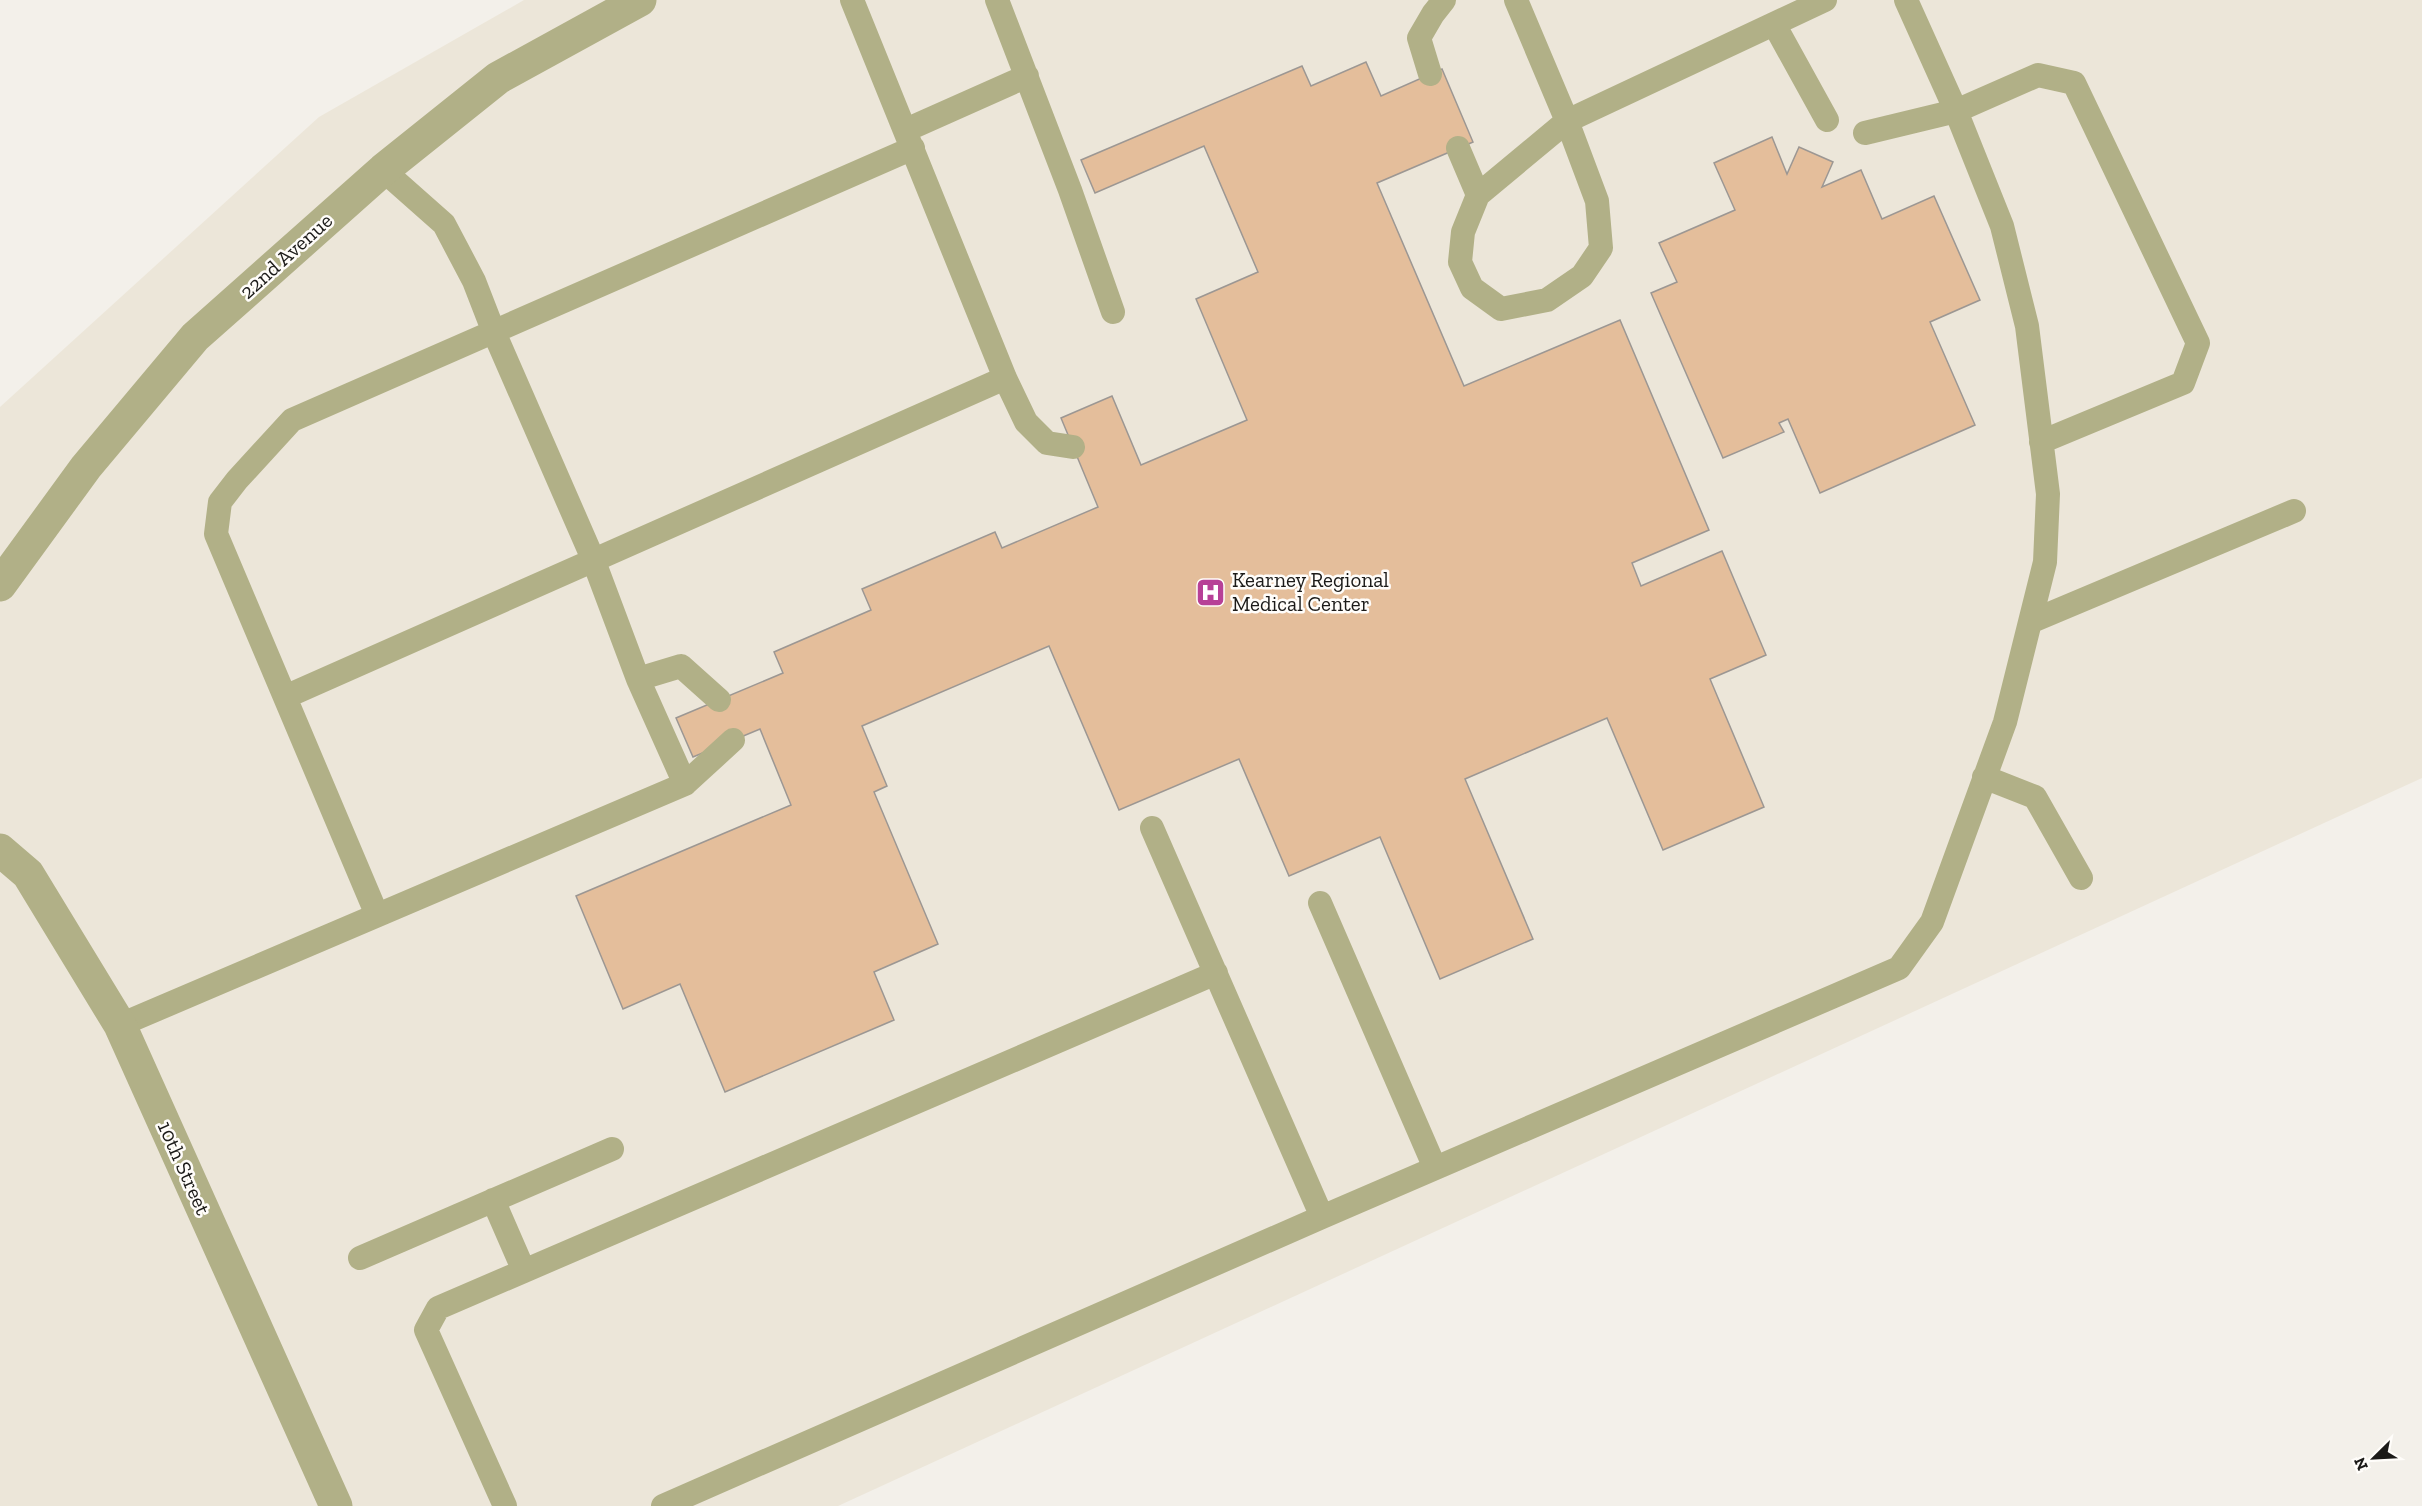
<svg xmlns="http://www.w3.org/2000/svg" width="2422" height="1506" font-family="'Zilla Slab',serif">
<rect width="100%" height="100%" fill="#f3f0ea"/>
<!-- built -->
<path fill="#ece6d9" d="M524,0H2422V778L838,1506H0V407L319,117Z"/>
<!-- building -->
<path fill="#e4be9b" stroke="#9c9793" stroke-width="1.5" d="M1366,62L1381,96L1442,69L1473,142L1377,183L1464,386L1620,320L1709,530L1632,563L1641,586L1722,551L1766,655L1710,679L1764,807L1663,850L1607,718L1465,779L1533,939L1440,979L1380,837L1289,876L1239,759L1119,810L1049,646L862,726L887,786L874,792L938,944L874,972L894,1020L725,1092L680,984L623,1009L576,896L791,805L760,729L693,757L676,718L783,673L774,652L871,610L862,589L995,532L1002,548L1098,507L1061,418L1112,396L1141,465L1247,420L1196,299L1258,272L1204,146L1095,193L1081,160L1302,66L1311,86Z
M1772,137L1787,174L1799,147L1833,162L1822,187L1861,170L1882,219L1934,196L1980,300L1930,322L1975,425L1820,493L1788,419L1779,423L1784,432L1723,458L1651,293L1677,282L1659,243L1735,210L1714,163Z"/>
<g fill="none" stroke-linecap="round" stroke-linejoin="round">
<!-- service -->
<path stroke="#b1b087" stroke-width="24" d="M852,0L1005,378L1026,422L1047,443L1073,447
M997,0L1070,190L1113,312
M1516,0L1567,121L1597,201L1601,248L1582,276L1547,300L1501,309L1472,288L1460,262L1463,232L1478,195L1567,121L1825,0
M1774,24L1827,120
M1430,74L1419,38L1433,14L1444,0
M906,130L1027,76
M1865,133L1956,111L2038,75L2074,83L2198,343L2183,383L2041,442
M1458,148L1478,195
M2030,622L2294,511
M638,679L681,666L719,700
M285,697L1005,378
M1984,777L2035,797L2081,878
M685,784L733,740
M1152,828L1322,1217
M1320,903L1435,1168
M377,915L216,534L220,502L237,480L292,420L913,148
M120,1025L685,784L638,679L593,559L493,330L474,281L444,224L383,170
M493,1200L524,1271
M360,1258L612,1149
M505,1506L426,1330L438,1308L1216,973
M663,1506L1322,1217L1899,968L1932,922L2005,722L2045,562L2048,494L2027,326L2002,226L1956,111L1906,0"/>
<!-- minor -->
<path stroke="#b1b087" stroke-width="33" d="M0,585L86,467L195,337L383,170L498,78L640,0
M0,850L28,874L120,1025L336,1506"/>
</g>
<!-- icons -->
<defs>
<symbol id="hospital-square" viewBox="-11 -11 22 22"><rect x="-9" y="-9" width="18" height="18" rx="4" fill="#b74097" stroke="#fffdfa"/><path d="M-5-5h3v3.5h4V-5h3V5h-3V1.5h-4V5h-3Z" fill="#fff"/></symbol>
</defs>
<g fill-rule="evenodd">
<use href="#hospital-square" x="1194" y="576" width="33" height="33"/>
</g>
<g text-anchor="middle" stroke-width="5" stroke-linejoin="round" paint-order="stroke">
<!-- street labels -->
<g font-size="21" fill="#1b1a18" stroke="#fffdfa">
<text transform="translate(286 256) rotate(-42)" y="7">22nd Avenue</text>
<text transform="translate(184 1168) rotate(66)" y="7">10th Street</text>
</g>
<!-- poi labels -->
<g font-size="21" fill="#1b1a18" stroke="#fffdfa" text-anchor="start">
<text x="1232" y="587">Kearney Regional<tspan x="1232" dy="24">Medical Center</tspan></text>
</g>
</g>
<!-- north arrow -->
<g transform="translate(2374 1458) rotate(246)" stroke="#fffdfa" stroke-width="4.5" paint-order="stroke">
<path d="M0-4.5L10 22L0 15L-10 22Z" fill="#1b1a18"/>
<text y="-9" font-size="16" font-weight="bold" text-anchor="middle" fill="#1b1a18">N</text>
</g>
</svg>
